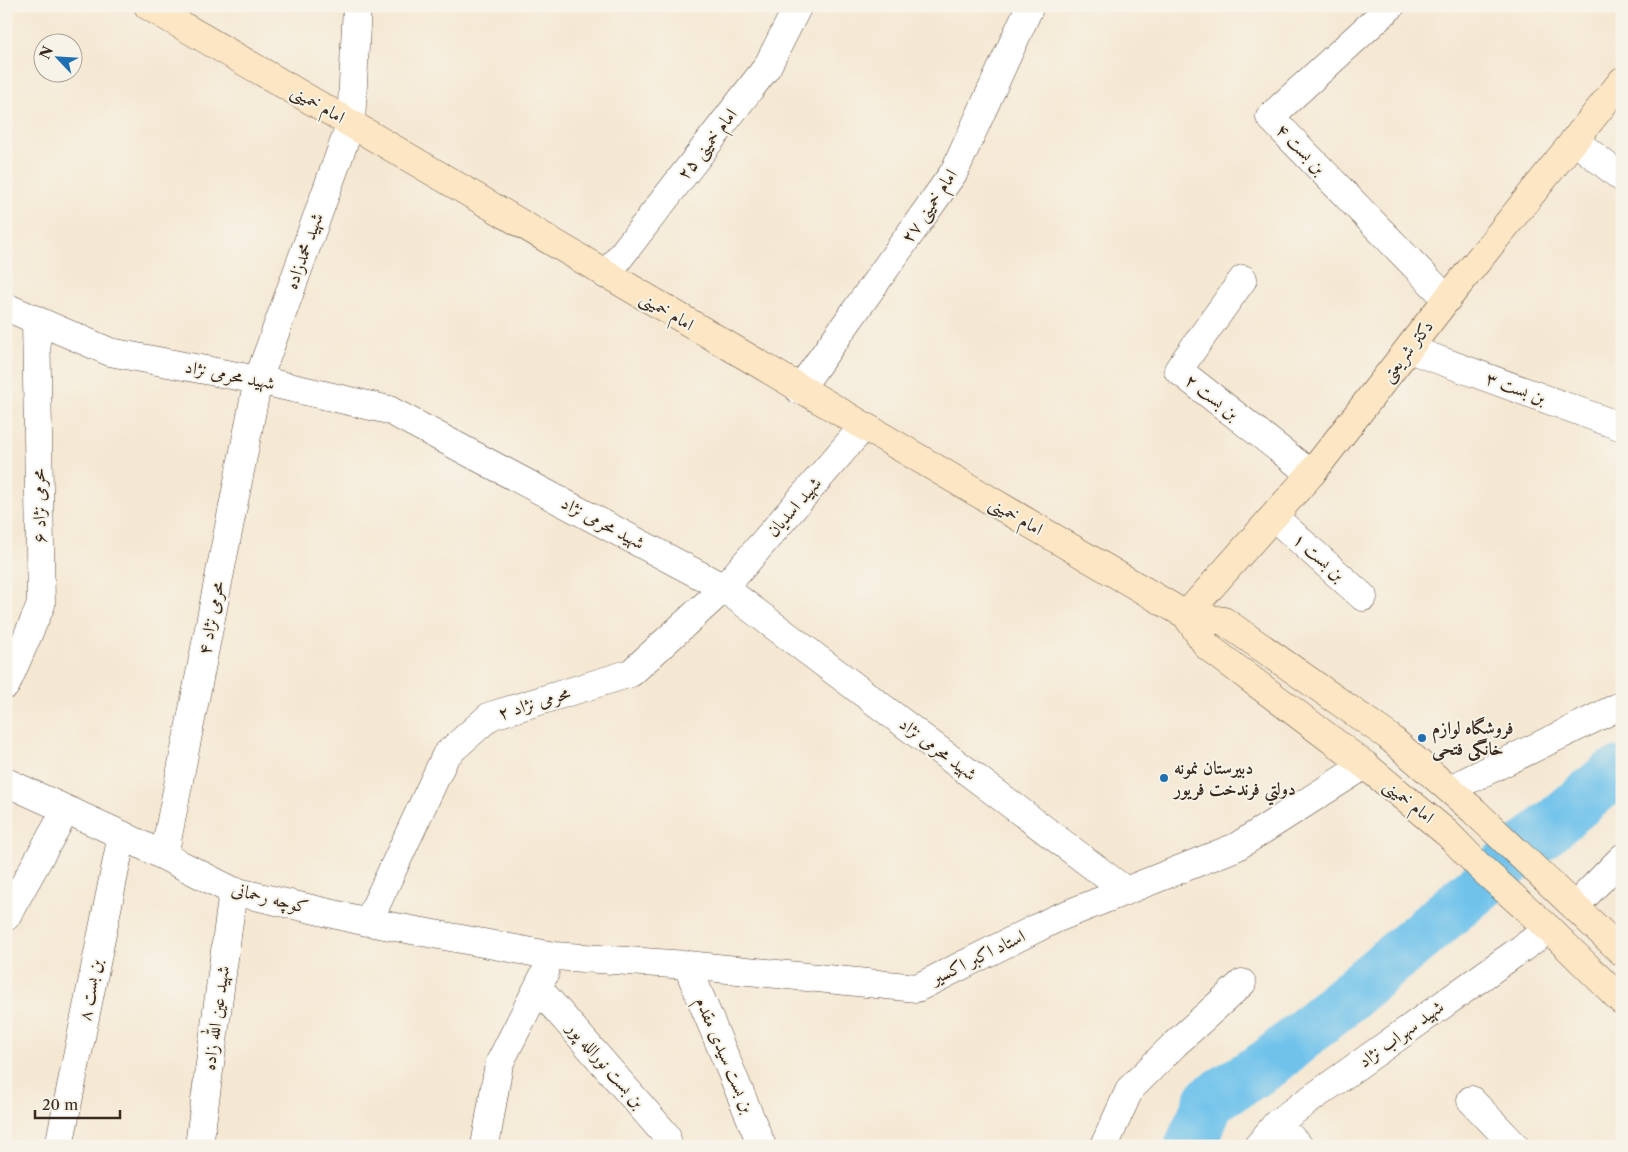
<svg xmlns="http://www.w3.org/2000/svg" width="1628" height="1152" font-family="'Libre Caslon Text',Amiri,serif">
<rect width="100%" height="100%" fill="#f7f3e8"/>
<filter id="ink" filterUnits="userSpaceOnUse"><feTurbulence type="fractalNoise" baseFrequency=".02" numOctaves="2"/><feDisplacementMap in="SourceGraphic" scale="10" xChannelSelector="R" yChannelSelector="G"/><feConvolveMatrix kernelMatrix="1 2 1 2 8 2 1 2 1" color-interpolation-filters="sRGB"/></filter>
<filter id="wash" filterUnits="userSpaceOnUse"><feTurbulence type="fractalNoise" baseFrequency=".0096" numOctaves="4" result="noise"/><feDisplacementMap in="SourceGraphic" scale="20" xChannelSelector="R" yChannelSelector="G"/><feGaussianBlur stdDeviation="1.12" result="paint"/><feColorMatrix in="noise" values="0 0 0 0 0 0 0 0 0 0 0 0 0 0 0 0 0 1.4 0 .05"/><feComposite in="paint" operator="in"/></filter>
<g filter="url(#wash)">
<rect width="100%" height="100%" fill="#f5e8d3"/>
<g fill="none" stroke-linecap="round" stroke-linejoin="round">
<!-- river -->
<path stroke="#70c2eb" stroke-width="51" d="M1190,1146L1210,1100L1268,1064L1612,775L1622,772"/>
</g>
</g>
<g filter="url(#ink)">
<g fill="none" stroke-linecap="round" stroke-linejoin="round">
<defs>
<path id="street" d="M1391,6L1270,117L1447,299
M1574,140L1622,178
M606,275L767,67L798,6
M1243,279L1178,370L1311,474
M6,307L110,352L258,380L389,410L724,588L1126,891
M1409,349L1622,427
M799,390L954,172L1030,6
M1274,517L1363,597
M6,685L41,605L36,320
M6,782L122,835L233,891L368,922L554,956L687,965L917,988L1055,919L1236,847L1365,765
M1450,789L1622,705
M164,856L258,380L351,123L357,6
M1575,906L1622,858
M6,917L66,810
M368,922L446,755L490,716L631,673L724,588L863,427
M687,965L762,1146
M538,988L666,1135L668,1146
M1471,1100L1515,1146
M1277,1123L1299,1146
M59,1146L122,835
M199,1146L233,891
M485,1146L499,1064L545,973
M1104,1146L1130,1089L1175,1044L1242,983
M1258,1146L1277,1123L1549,929"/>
<path id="secondary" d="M148,6C496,206 839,413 1186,615L1224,621L1388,736L1474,811L1622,952
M1186,615L1311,474L1447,299L1622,81
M1186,615L1208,647L1365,765L1448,834L1480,867L1549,929L1622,1001"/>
</defs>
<!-- street casing -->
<use href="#street" stroke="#574639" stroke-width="29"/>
<!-- secondary casing -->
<use href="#secondary" stroke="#574639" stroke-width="29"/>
<!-- street -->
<use href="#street" stroke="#fff" stroke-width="28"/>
<!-- secondary -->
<use href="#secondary" stroke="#fce6c4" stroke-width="28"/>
</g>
</g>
<!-- markers -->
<g fill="#1f6fb2" stroke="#f7f3e8" stroke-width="2">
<circle cx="1422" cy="738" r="5"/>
<circle cx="1164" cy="778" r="5"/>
</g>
<g text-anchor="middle" stroke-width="4" stroke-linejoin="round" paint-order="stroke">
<!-- street labels -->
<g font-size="18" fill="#3b2a1e" stroke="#f7f3e8">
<text transform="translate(318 104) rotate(30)" y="6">امام خمینی</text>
<text transform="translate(707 144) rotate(-52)" y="6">امام خمینی ۲۵</text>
<text transform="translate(1301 149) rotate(46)" y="6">بن بست ۴</text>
<text transform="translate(929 206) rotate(-56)" y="6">امام خمینی ۲۷</text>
<text transform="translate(304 251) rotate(-70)" y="6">شهید محمدزاده</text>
<text transform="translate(667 311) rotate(31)" y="6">امام خمینی</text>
<text transform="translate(1407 351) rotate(-52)" y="6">دکتر شریعتی</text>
<text transform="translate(230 375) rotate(11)" y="6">شهید محرمی نژاد</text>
<text transform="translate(1516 388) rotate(20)" y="6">بن بست ۳</text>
<text transform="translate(1212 397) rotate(38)" y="6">بن بست ۲</text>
<text transform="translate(39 506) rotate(-91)" y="6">محرمی نژاد ۶</text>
<text transform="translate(794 507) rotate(-49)" y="6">شهید اسدیان</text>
<text transform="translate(1016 516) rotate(30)" y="6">امام خمینی</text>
<text transform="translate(603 523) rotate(28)" y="6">شهید محرمی نژاد</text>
<text transform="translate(1319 557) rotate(42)" y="6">بن بست ۱</text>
<text transform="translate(211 618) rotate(-79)" y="6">محرمی نژاد ۴</text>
<text transform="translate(534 703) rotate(-17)" y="6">محرمی نژاد ۲</text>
<text transform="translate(938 749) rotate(37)" y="6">شهید محرمی نژاد</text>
<text transform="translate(1409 801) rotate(39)" y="6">امام خمینی</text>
<text transform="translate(270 898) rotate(14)" y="6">کوچه رحمانی</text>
<text transform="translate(978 957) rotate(-26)" y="6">استاد اکبر اکسیر</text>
<text transform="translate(90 990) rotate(-79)" y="6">بن بست ۸</text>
<text transform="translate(216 1018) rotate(-82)" y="6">شهید عین الله زاده</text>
<text transform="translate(1401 1034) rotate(-36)" y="6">شهید سهراب نژاد</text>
<text transform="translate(725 1055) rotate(67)" y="6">بن بست سیدی مقدم</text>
<text transform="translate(606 1065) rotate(49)" y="6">بن بست نورالله پور</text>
</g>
<!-- poi labels -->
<g font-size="18" font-weight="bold" fill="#3b2a1e" stroke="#f7f3e8" text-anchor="start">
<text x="1432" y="734">فروشگاه لوازم<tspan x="1432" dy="21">خانگی فتحی</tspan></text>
<text x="1174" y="774">دبیرستان نمونه<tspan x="1174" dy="21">دولتي فرندخت فريور</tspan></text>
</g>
</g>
<!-- margin -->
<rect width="1628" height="1152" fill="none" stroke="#f7f3e8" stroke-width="25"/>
<!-- north arrow -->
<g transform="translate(58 58) rotate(295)"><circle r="24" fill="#f7f3e8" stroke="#aca397"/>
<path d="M0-4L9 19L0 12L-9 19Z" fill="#1f6fb2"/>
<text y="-8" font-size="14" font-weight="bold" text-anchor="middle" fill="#3b2a1e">N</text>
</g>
<!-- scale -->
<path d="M35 1110v8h85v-8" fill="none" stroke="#3b2a1e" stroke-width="2.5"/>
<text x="42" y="1110" font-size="15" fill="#3b2a1e" stroke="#f7f3e8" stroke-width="4" paint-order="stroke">20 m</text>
</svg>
